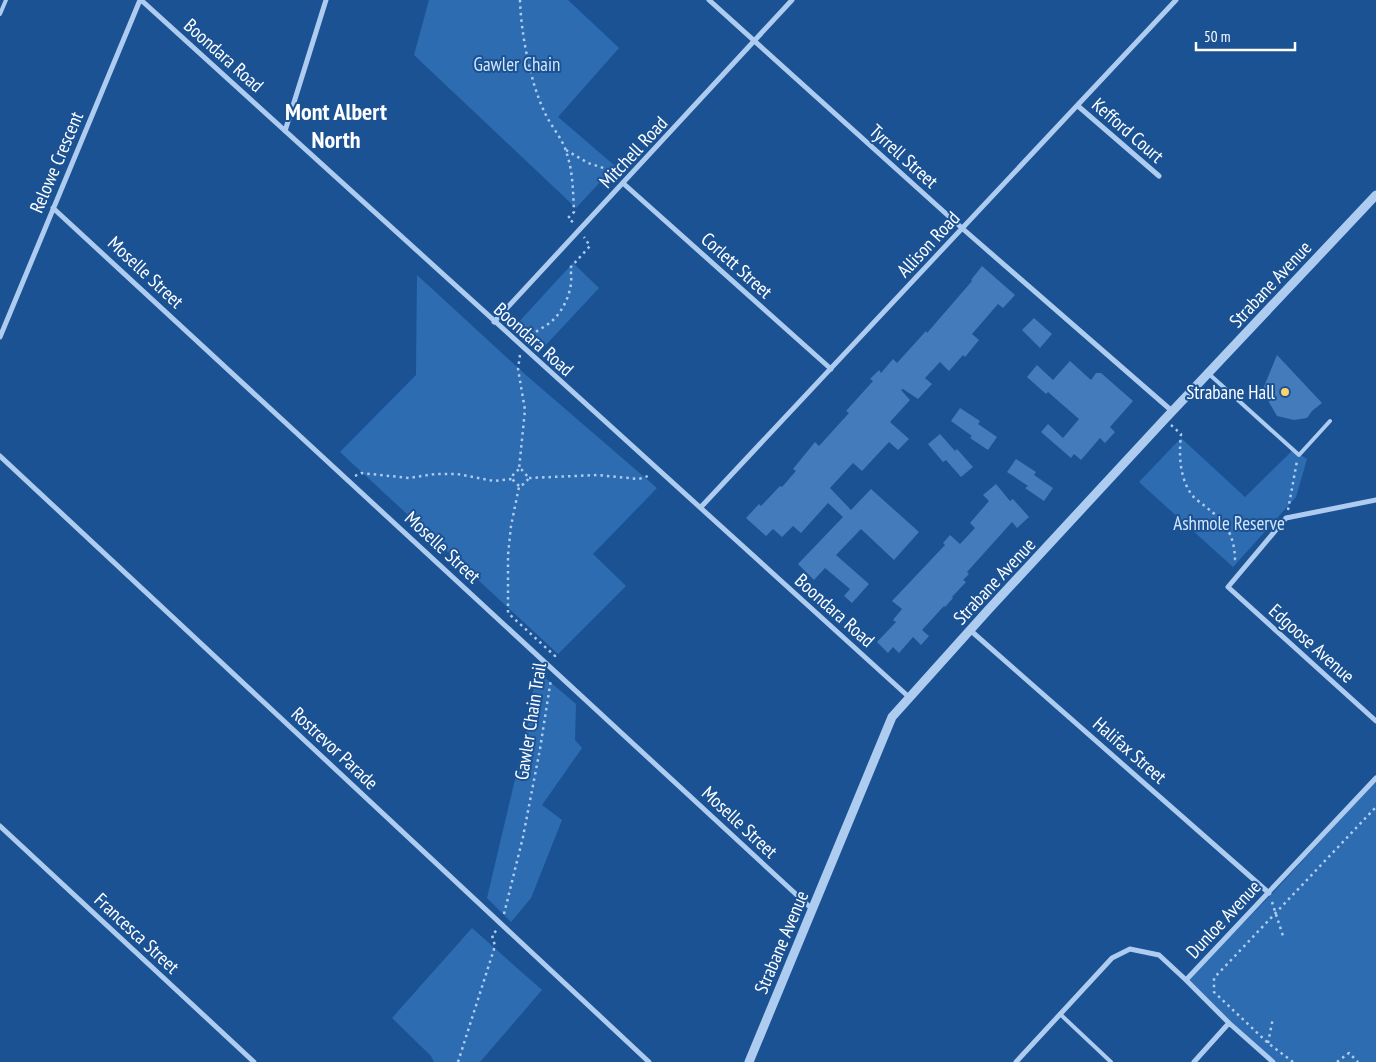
<svg xmlns="http://www.w3.org/2000/svg" width="1376" height="1062" font-family="'PT Sans Narrow',sans-serif">
<rect width="100%" height="100%" fill="#1b5294"/>
<!-- green -->
<path fill="#2e6cb2" d="M429,0H568L619,48L558,117L615,166L576,208L414,55Z
M573,263L599,288L543,348L517,324Z
M417,275L527,376L657,488L593,554L626,586L558,654L340,452L416,375Z
M1181,438L1245,497L1293,450L1307,459L1296,497L1233,567L1139,482Z
M536,670L576,704L575,740L582,748L542,805L562,820L531,898L511,922L487,898L529,720Z
M1376,780V1062H1273L1186,980L1272,894Z
M472,928L542,990L480,1062H434L431,1056L392,1018Z"/>
<!-- building -->
<path fill="#447bbb" d="M982,266L1015,295L1003,308L998,304L972,334L979,340L965,357L963,355L949,371L940,362L925,378L932,384L918,399L903,389L901,390L910,400L890,422L909,439L898,450L889,442L862,471L853,463L830,488L851,510L871,489L919,532L894,560L861,529L837,554L836,555L869,584L852,603L844,596L850,589L825,568L814,580L798,564L843,517L828,503L801,533L793,526L782,537L773,529L766,536L746,518L759,504L761,506L780,486L782,487L796,471L793,469L815,442L819,446L849,413L846,411L873,381L870,379L879,370L881,373L893,359L897,363L926,331L927,333L972,281L971,280Z
M1034,318L1052,334L1040,348L1022,330Z
M1277,355L1322,403L1312,411L1307,418L1294,420L1277,416L1270,404L1263,389Z
M1070,361L1091,380L1096,373H1101L1133,401L1110,427L1115,432L1105,443L1100,438L1081,460L1074,454L1071,458L1041,432L1048,424L1063,438L1079,419L1048,392L1046,394L1027,377L1037,365L1053,380Z
M960,408L980,421L978,424L997,437L988,450L970,438L972,436L951,421Z
M940,434L955,451L957,449L973,467L961,477L946,460L943,462L928,444Z
M1016,459L1036,472L1034,475L1053,488L1044,501L1025,488L1028,486L1007,472Z
M996,484L1010,501L1013,499L1029,517L1017,528L1012,522L967,572L969,574L963,580L966,582L952,597L953,598L945,607L944,606L922,630L929,636L921,645L913,637L899,653L893,647L888,653L877,642L896,622L893,620L902,609L892,601L945,545L943,543L950,535L960,544L975,528L970,523L989,501L983,495Z"/>
<g fill="none" stroke-linecap="round" stroke-linejoin="round">
<!-- path -->
<path stroke="#adccef" stroke-width="2.5" stroke-dasharray="2.5 4" stroke-linecap="butt" d="M520,0C521,33 530,81 544,111C550,125 562,138 566,151C573,171 573,191 574,212L568,218L575,224
M566,150L588,163L619,173
M526,340C533,332 544,328 552,321C565,309 575,286 570,268L590,246L584,237
M520,355L518,369L525,410L519,469L522,470L529,478L525,483L519,487L511,526L508,555V613L555,656L554,659
M1171,425L1181,434C1179,455 1179,475 1191,494C1195,499 1201,503 1206,507C1225,522 1234,533 1235,559L1238,562
M355,476L361,473L409,478L435,474H457L494,481L512,479
M529,478L597,475L639,479L651,475
M519,486L512,479L513,475L519,469
M1288,510L1297,461
M1272,902L1283,936
M504,914L523,837L540,749L551,679
M1268,1043L1273,1018
M458,1062L495,946L492,935L497,930
M1293,1062L1268,1043L1214,992V978L1376,807
M1337,1062L1349,1053L1358,1062"/>
<!-- service -->
<path stroke="#adccef" stroke-width="4" d="M0,14L6,0
M1209,374L1299,455L1330,421
M1060,1014L1111,1062"/>
<!-- minor -->
<path stroke="#adccef" stroke-width="5" d="M141,0C397,232 652,466 910,698
M709,0L963,229L1172,411
M1078,106L1159,176
M285,131L326,0
M624,184L831,369
M53,208L812,909
M494,322L792,0
M0,337L140,0
M0,456L649,1062
M1376,500L1286,518L1228,587L1376,721
M701,507L1176,0
M970,630L1269,893
M0,826L254,1062
M1186,980L1229,1023L1273,1062
M1016,1062L1112,958L1130,949L1159,955L1186,980L1376,778
M1194,1062L1229,1023"/>
<!-- tertiary -->
<path stroke="#adccef" stroke-width="9" d="M749,1062L892,717L989,609L1164,420L1376,195"/>
</g>
<!-- markers -->
<circle fill="#ffd26b" stroke="#1b5294" stroke-width="2" cx="1285" cy="392" r="5"/>
<g text-anchor="middle" stroke-width="4" stroke-linejoin="round" paint-order="stroke">
<!-- street labels -->
<g font-size="19" fill="#fff" stroke="#1b5294">
<text transform="translate(224 55) rotate(42)" y="7">Boondara Road</text>
<text transform="translate(1128 130) rotate(41)" y="7">Kefford Court</text>
<text transform="translate(633 152) rotate(-47)" y="7">Mitchell Road</text>
<text transform="translate(904 156) rotate(42)" y="7">Tyrrell Street</text>
<text transform="translate(56 162) rotate(-67)" y="7">Relowe Crescent</text>
<text transform="translate(928 244) rotate(-47)" y="7">Allison Road</text>
<text transform="translate(737 265) rotate(42)" y="7">Corlett Street</text>
<text transform="translate(146 272) rotate(43)" y="7">Moselle Street</text>
<text transform="translate(1270 284) rotate(-47)" y="7">Strabane Avenue</text>
<text transform="translate(534 339) rotate(42)" y="7">Boondara Road</text>
<text transform="translate(443 547) rotate(43)" y="7">Moselle Street</text>
<text transform="translate(994 581) rotate(-47)" y="7">Strabane Avenue</text>
<text transform="translate(835 610) rotate(42)" y="7">Boondara Road</text>
<text transform="translate(1312 643) rotate(42)" y="7">Edgoose Avenue</text>
<text transform="translate(530 721) rotate(-81)" y="7">Gawler Chain Trail</text>
<text transform="translate(335 748) rotate(43)" y="7">Rostrevor Parade</text>
<text transform="translate(1130 750) rotate(41)" y="7">Halifax Street</text>
<text transform="translate(740 822) rotate(43)" y="7">Moselle Street</text>
<text transform="translate(1223 919) rotate(-47)" y="7">Dunloe Avenue</text>
<text transform="translate(137 933) rotate(43)" y="7">Francesca Street</text>
<text transform="translate(781 942) rotate(-67)" y="7">Strabane Avenue</text>
</g>
<!-- park labels -->
<g font-size="19" fill="#d3e6fb" stroke="#1b5294">
<text x="517" y="71">Gawler Chain</text>
<text x="1229" y="530">Ashmole Reserve</text>
</g>
<!-- poi labels -->
<g font-size="19" fill="#fff" stroke="#1b5294" text-anchor="end">
<text x="1275" y="399">Strabane Hall</text>
</g>
<!-- district labels -->
<g font-size="24" font-weight="bold" fill="#fff" stroke="#1b5294">
<text x="336" y="120">Mont Albert<tspan x="336" dy="28">North</tspan></text>
</g>
</g>
<!-- scale -->
<path d="M1196 42v8h99v-8" fill="none" stroke="#ffffff" stroke-width="2.5"/>
<text x="1204" y="42" font-size="15" fill="#ffffff" stroke="#1b5294" stroke-width="4" paint-order="stroke">50 m</text>
</svg>
